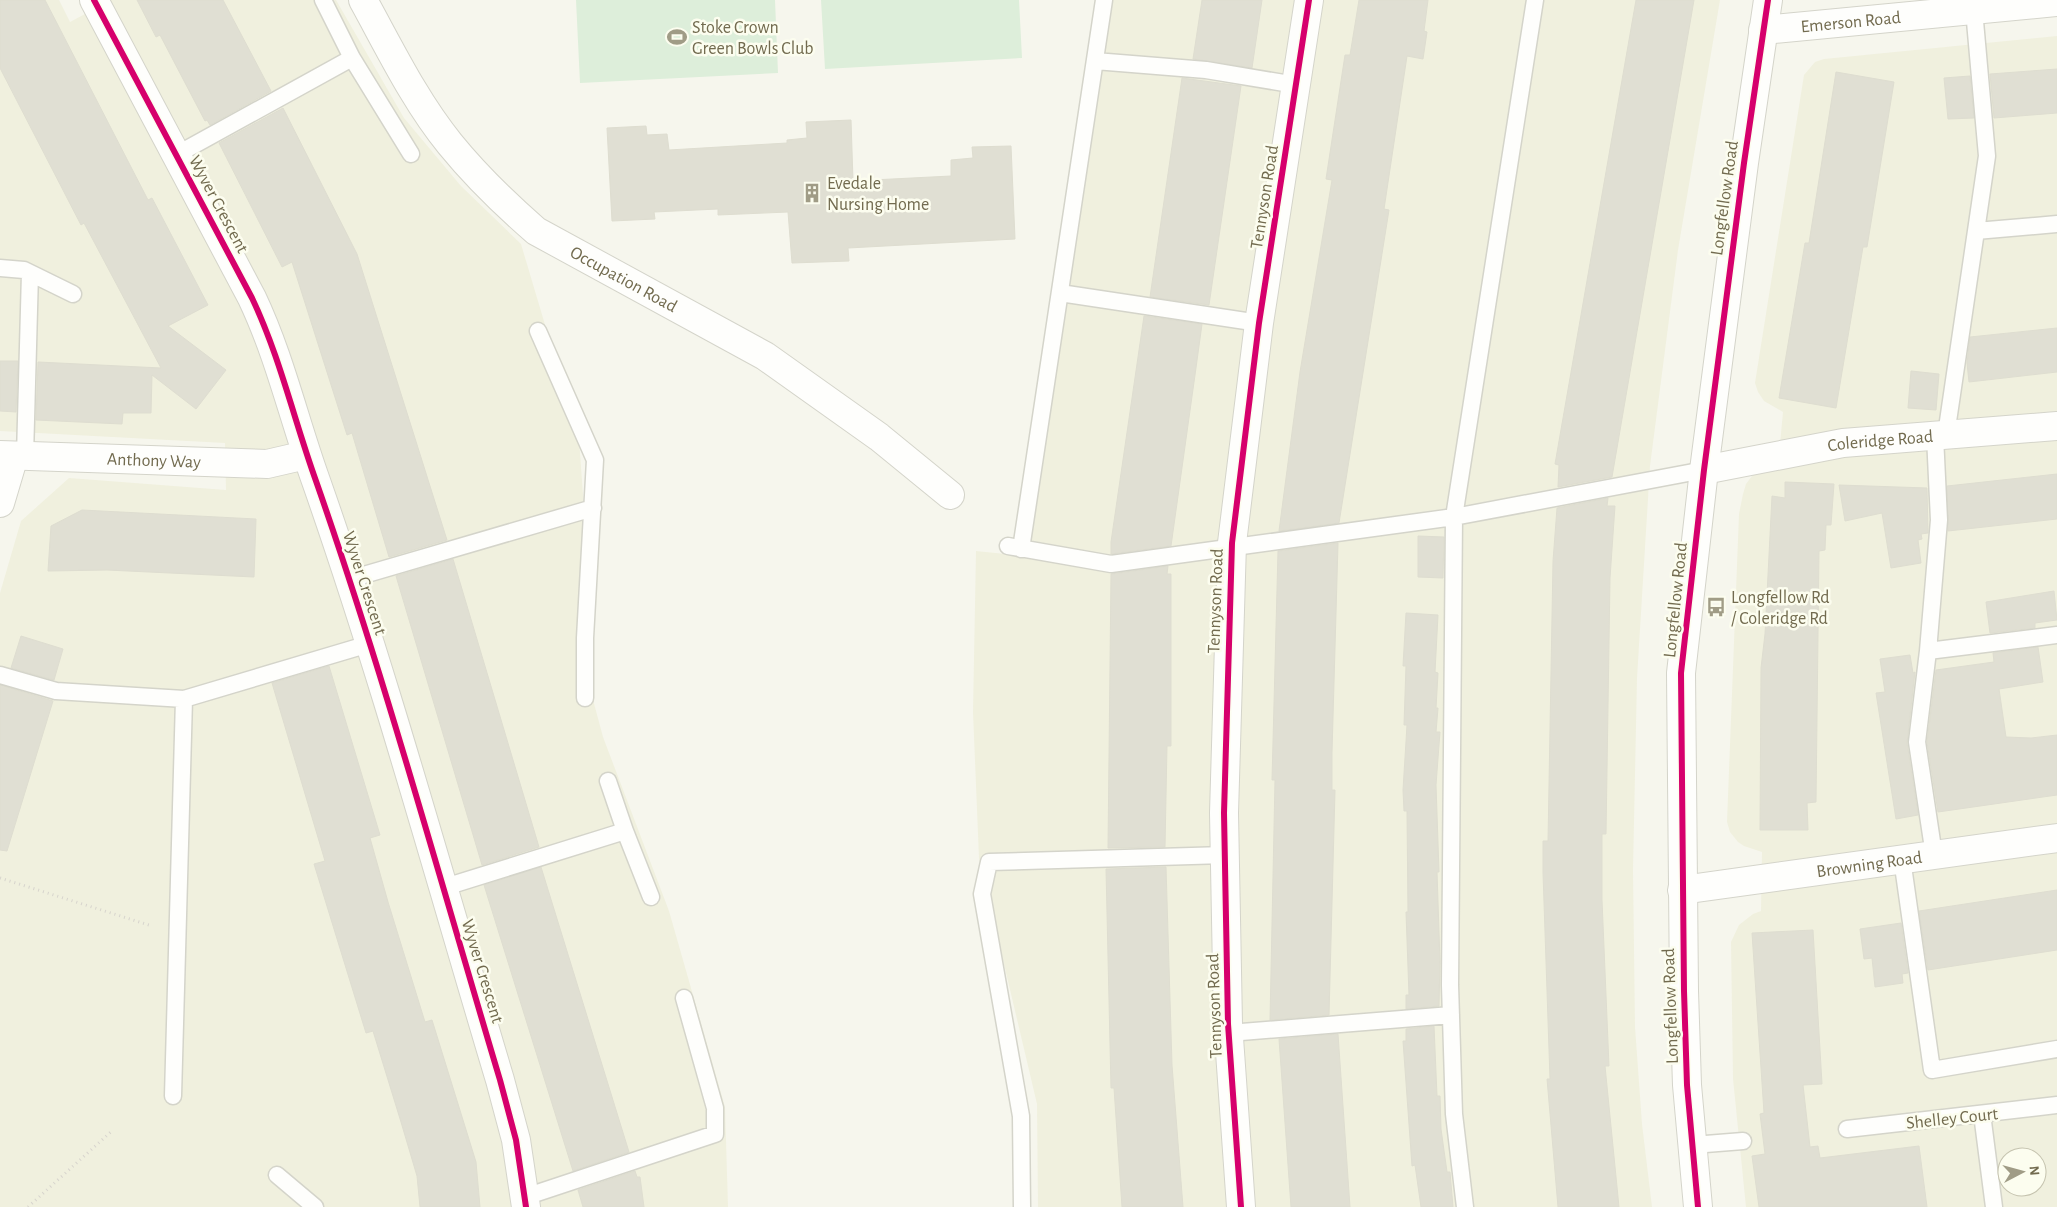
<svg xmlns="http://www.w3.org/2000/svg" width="2057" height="1207" font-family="'Alegreya Sans',sans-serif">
<rect width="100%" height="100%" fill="#f6f6ed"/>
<!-- residential -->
<path fill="#f0f0de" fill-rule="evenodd" d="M0,0H59L70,22L111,0H336L404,118L461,186L521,244L579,439L584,509L578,644L603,737L669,911L725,1107L728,1207H0V593L21,521L69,478L226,490L225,443L0,431Z
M1099,0H1720L1678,250L1650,466L1637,678L1633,870L1635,1027L1642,1124L1652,1207H1038L1037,1104L979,858L973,712L976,551L1015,555Z
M2057,36V1207H1746L1733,1079L1731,942L1739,925L1753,914L1761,911L1762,852L1744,846L1738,842L1730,832L1727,822L1739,514L1743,494L1746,484L1752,476L1760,471L1778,465L1783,412L1764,401L1758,392L1755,383L1804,75L1815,62L1824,59ZM2007,1157H2037V1187H2007Z"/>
<!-- green -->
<path fill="#ddeeda" d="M576,0H775L778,73L580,83Z
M821,0H1019L1022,58L825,69Z"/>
<!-- building -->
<path fill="#e0dfd3" stroke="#deddd0" d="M0,0H45L148,200L152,198L208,305L168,326L226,370L196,409L152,375L151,413H123L122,424L36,420L38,362L161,368L84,223L81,225L0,68Z
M137,0H223L271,91L210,125L207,120L205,121L160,35L156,37Z
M1202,0H1262L1252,68L1193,59Z
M1359,0H1428L1424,31L1427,32L1423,59L1407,56L1384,209L1389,210L1339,523L1279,531L1300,372L1332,180L1326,179L1345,55H1350Z
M1636,0H1694L1612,477L1558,487L1559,465L1555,464Z
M2057,69V113L1994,118L1990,74Z
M1836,72L1894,82L1867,247H1863L1836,408L1779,398L1805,243H1809Z
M1970,76L1974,118L1948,119L1944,78Z
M1182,78L1241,86L1209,305L1150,297Z
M283,108L357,254L447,540L389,557L352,433L347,435L292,262L282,267L219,143Z
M851,120L853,181L951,176V160L973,158L972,147L1011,146L1015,239L848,248L849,261L792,263L788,212L718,215V209L654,212L655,219L612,221L607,128L646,126L647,135L667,134L669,150L787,143V140L807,138L806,122Z
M1144,316L1202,324L1195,375L1171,546L1111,554V542Z
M2057,328V372L1969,382L1967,363L1970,337Z
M0,361H18L16,412L0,411Z
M1911,371L1939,374L1936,410L1908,408Z
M2057,474V519L1948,531L1947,486Z
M1785,482L1834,484L1831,525H1826L1825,550L1819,551L1816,802L1807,803L1808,830H1760L1761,668L1765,634L1772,496L1785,498Z
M1839,485L1927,488L1928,533L1921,534L1922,539L1918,540L1921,563L1891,568L1882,513L1845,521Z
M1608,498L1607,506H1615L1610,578L1606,834H1602V900L1609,1066H1605L1619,1207H1558L1547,1079H1550L1543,873V841H1548L1553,561L1557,508Z
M82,510L256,519L254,577L107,570L48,571L51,526Z
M1418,536L1444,537L1443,578L1418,577Z
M1338,543L1332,752V790H1335L1329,1015L1270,1020L1275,780H1272L1278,551Z
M453,559L539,847L482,865L396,576Z
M1168,566L1167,574H1171V746H1167L1165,847L1108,848L1111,574Z
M2054,591L2057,620L2035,623V628L1990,633L1986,602Z
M1406,613L1438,615L1435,672L1438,673L1436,708H1438L1436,732H1440L1436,785L1439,872H1437L1440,962L1439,1006L1406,1009V995H1409L1406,912H1408L1407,811H1404L1403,790L1407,725H1404L1406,666H1403Z
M21,636L63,649L54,680L11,668Z
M2038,647L2043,682L1999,689L2006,737L2031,738L2057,735V795L1938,812L1927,742L1936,670L1994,662L1993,653Z
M1910,655L1913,673L1915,672L1907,743L1918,815L1896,819L1876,693L1885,692L1880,659Z
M329,666L380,835L370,838L388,902L425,1022L432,1020L476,1162L480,1207H420L417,1176L401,1122L373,1031L366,1033L314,864L325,861L272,683Z
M0,685L53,701L7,851L0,850Z
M541,867L629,1152L573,1171L484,885Z
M1166,867L1172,1065L1183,1207H1122L1114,1088H1111L1106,869Z
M2057,890V950L1928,970L1919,911Z
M1901,923L1908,973L1902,974L1903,983L1875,987L1872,958L1864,959L1860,929Z
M1813,930L1822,1084L1803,1085L1810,1147L1818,1146L1820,1158L1919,1146L1927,1207H1759L1752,1156L1765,1154L1760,1114L1764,1113L1752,933Z
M1434,1026L1437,1096H1440L1441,1129L1447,1172H1450L1453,1207H1421L1415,1165L1412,1166L1403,1041H1406V1029Z
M1338,1034L1350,1207H1291L1279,1039Z
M635,1171L637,1177H640L644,1207H583L578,1190Z"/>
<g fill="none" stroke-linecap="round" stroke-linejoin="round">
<defs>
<path id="service" d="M323,0L352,58L411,154
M1974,10L1987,156L1976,231L2057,224
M1095,61L1206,70L1296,85
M176,155L352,58
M0,268L24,270L73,294
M1060,293L1259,323
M538,331L595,460L585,638V698
M1946,435L1976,231
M1935,436L1939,520L1928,651L2057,635
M25,456L30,273
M1008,546L1111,564L1454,517L1535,0
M1021,549L1104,0
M350,579L593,508
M1928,651L1917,742L1934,855
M0,675L56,691L184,699L369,644
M625,831L651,897
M1902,859L1932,1070L2057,1049
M442,888L625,831L608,781
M1229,1033L1451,1015
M173,1096L184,699
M1982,1114L1994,1207
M1847,1129L2057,1105
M1693,1145L1743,1141
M277,1175L315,1207
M525,1197L715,1134V1108L684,998
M1022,1207L1021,1116L982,894L989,862L1225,855
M1465,1207L1454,1114L1450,985L1454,517L1704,470"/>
<g id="minor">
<path d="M94,0L252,298C280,357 294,420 316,481C385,678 440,880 500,1080L516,1140L526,1207"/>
<path id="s1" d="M363,0C390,49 415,101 450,144C476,176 505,204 536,231L765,356L879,437L950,495"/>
<path id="s2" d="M1763,30L2057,2"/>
<path id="s3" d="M0,455L267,464L306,455"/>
<path id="s4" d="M1704,470L1843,443L2057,426"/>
<path d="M0,503L14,456"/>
<path id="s5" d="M1682,890L2057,838"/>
<path d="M1241,1207L1228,1024L1224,813L1232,543L1259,323L1309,0"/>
</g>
<path id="tertiary" d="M1698,1207L1687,1085L1684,991L1681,673L1704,470L1744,163L1768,0"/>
</defs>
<!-- service casing -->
<use href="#service" stroke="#d4d4ca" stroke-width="19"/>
<!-- minor casing -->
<use href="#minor" stroke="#d4d4ca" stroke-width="30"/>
<!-- tertiary casing -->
<use href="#tertiary" stroke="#d4d4ca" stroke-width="30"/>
<!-- path -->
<path stroke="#d7d4cd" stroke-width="3" stroke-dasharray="1 4" stroke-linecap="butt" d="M0,878L152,926
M28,1207L113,1130"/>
<!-- service -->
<use href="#service" stroke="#fefefc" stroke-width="16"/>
<!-- minor -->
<use href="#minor" stroke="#fefefc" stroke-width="28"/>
<!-- tertiary -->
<use href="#tertiary" stroke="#fefefc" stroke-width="28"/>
<defs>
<path id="cycleway" d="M94,0L252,298C280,357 294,420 316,481C385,678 440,880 500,1080L516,1140L526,1207
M1241,1207L1228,1024L1224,813L1232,543L1259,323L1309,0
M1698,1207L1687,1085L1684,991L1681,673L1704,470L1744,163L1768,0"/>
</defs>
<!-- cycleway casing -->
<use href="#cycleway" stroke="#fcfdef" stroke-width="9"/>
<!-- cycleway -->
<use href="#cycleway" stroke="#d6006c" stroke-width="6"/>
</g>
<!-- icons -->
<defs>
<symbol id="stadium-bare" viewBox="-9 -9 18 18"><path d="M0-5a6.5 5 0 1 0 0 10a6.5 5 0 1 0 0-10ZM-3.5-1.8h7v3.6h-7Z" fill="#a09c86" stroke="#fcfdef" stroke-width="2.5" paint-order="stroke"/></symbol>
<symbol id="building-bare" viewBox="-9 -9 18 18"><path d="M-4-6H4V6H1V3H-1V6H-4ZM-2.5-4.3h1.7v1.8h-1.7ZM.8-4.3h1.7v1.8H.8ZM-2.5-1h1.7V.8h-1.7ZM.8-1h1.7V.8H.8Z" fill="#a09c86" stroke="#fcfdef" stroke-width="2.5" paint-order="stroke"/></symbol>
<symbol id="bus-bare" viewBox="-9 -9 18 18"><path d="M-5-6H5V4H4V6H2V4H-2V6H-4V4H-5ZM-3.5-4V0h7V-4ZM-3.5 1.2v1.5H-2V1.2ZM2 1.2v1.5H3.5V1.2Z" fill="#a09c86" stroke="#fcfdef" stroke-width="2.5" paint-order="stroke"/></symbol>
</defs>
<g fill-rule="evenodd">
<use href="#stadium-bare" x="663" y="23" width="28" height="28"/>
<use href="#building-bare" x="798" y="179" width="28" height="28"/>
<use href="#bus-bare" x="1702" y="593" width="28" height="28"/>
</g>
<g text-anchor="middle" stroke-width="5" stroke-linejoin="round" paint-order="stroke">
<!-- street labels -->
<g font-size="18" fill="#726b4f" stroke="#fcfdef">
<text dy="6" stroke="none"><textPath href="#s2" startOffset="88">Emerson Road</textPath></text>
<text transform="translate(1264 197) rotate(-81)" y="6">Tennyson Road</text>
<text transform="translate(1724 198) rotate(-82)" y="6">Longfellow Road</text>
<text transform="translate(219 204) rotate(62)" y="6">Wyver Crescent</text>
<text dy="6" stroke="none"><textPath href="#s1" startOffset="391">Occupation Road</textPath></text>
<text dy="6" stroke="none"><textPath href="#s4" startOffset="179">Coleridge Road</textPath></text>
<text dy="6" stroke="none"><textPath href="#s3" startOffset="154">Anthony Way</textPath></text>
<text transform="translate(365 583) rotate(72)" y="6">Wyver Crescent</text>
<text transform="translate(1675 600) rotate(-84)" y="6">Longfellow Road</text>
<text transform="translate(1215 601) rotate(-88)" y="6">Tennyson Road</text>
<text dy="6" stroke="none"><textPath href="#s5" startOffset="189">Browning Road</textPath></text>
<text transform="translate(483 971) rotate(73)" y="6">Wyver Crescent</text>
<text transform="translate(1214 1006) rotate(-92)" y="6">Tennyson Road</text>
<text transform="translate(1670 1006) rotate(-92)" y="6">Longfellow Road</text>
<text transform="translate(1952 1118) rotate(-6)" y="6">Shelley Court</text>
</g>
<!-- poi labels -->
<g font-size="18" fill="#726b4f" stroke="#fcfdef" text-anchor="start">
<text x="692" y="33">Stoke Crown<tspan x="692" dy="21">Green Bowls Club</tspan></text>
<text x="827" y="189">Evedale<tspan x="827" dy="21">Nursing Home</tspan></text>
<text x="1731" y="603">Longfellow Rd<tspan x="1731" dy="21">/ Coleridge Rd</tspan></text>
</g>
</g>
<!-- north arrow -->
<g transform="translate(2022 1172) rotate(84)"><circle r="24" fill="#fcfdef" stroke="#c5c3af"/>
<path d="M0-4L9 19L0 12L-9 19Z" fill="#a09c86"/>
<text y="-8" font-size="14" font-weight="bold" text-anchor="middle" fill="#726b4f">N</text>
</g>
</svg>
